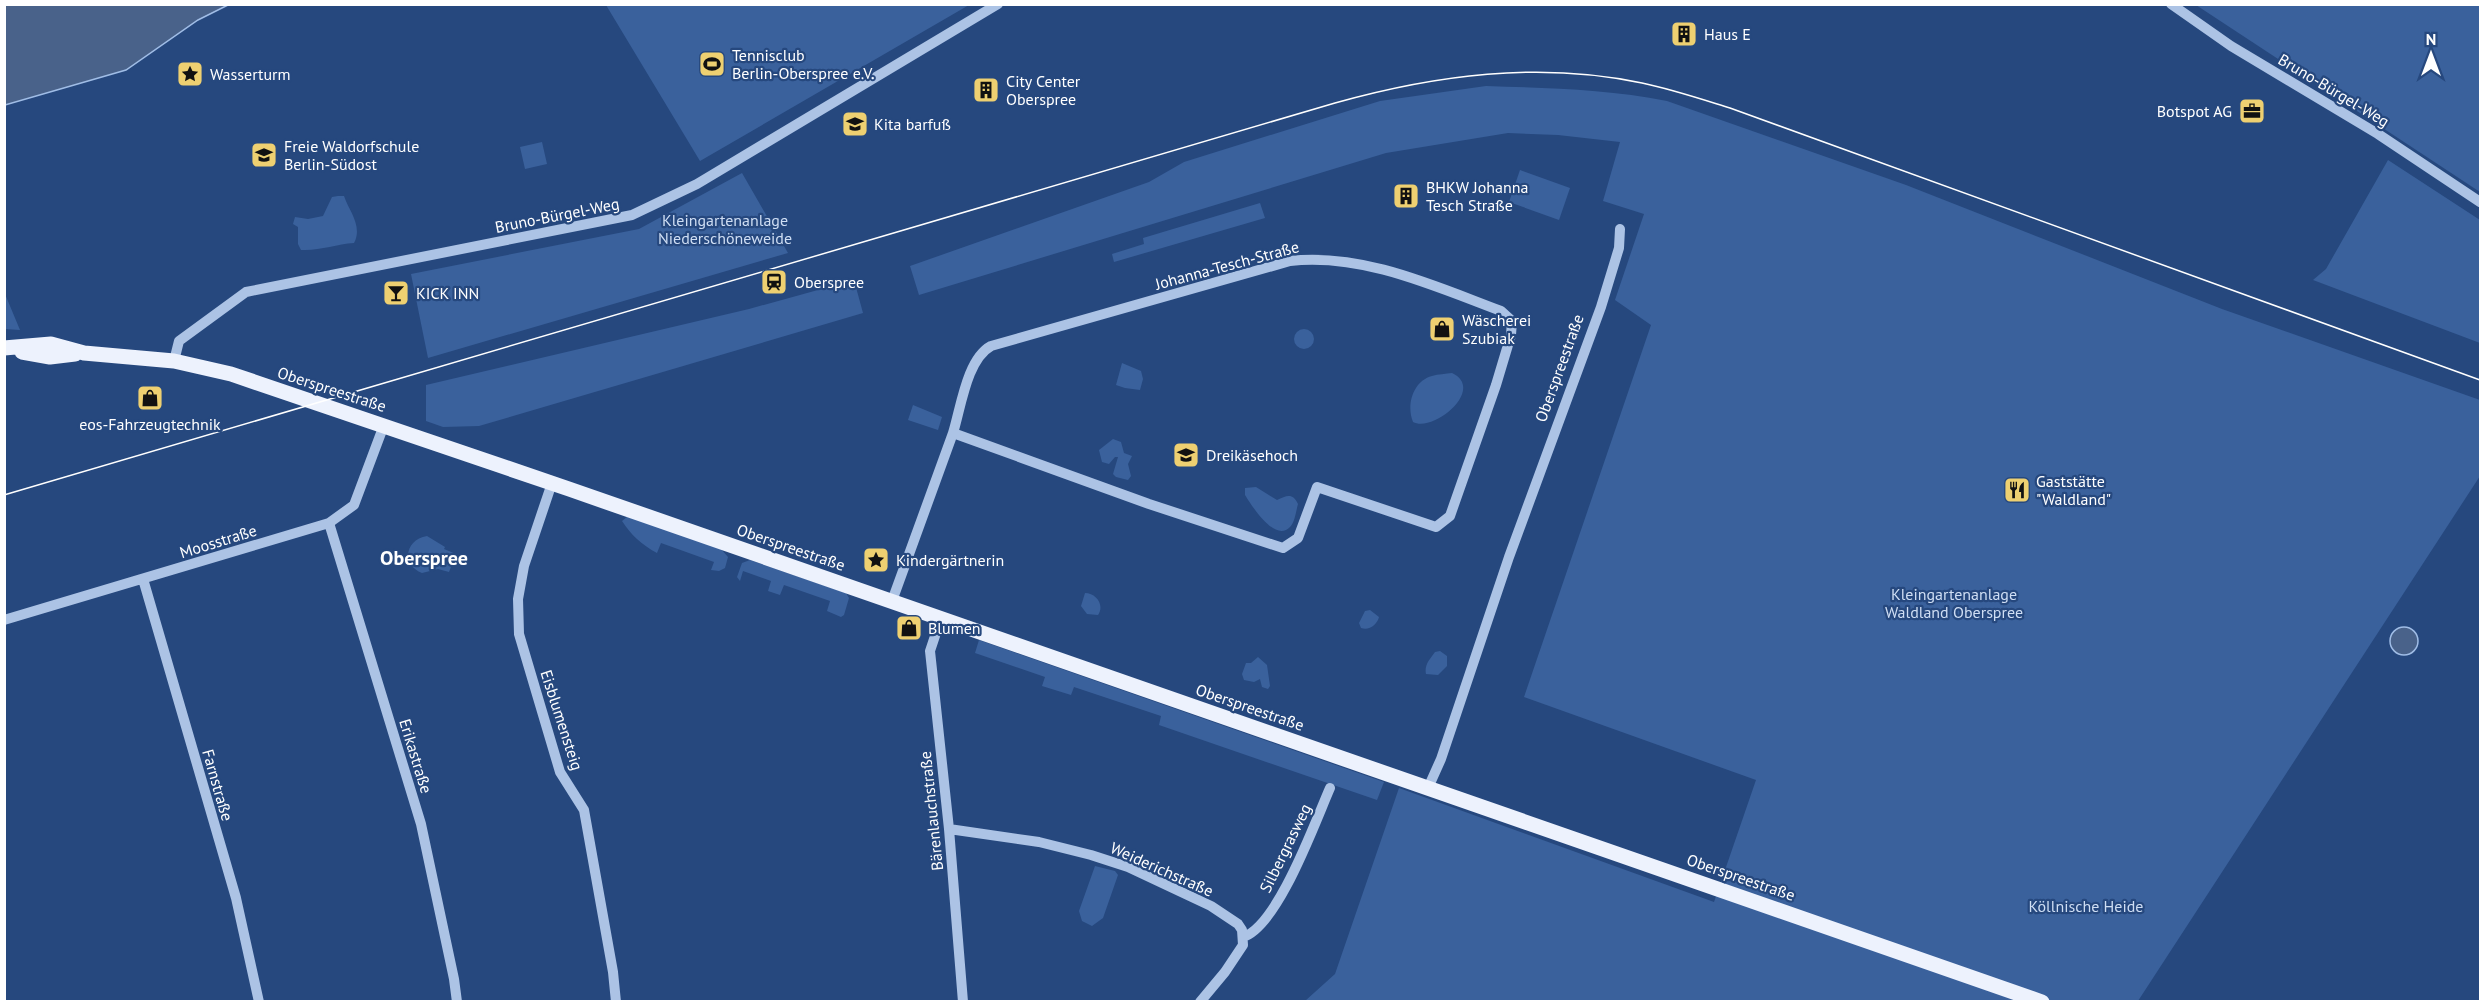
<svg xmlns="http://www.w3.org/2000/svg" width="2485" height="1006" font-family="'PT Sans',sans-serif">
<rect width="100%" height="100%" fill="#26487e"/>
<!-- green -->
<path fill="#3a619c" d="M606,5H969L700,161Z
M2196,5H2480V192Z
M1486,86C1546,88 1607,89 1667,101L1906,185L2222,309L2480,400V476L2138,1001H1305L1335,974L1399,788L1714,902L1756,780L1524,697L1651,325L1615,300L1644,214L1603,201L1620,142L1558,135L1508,133L1386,153L919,295L910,266L1149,182L1184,162L1380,101Z
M542,142L547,164L525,169L520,147Z
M2388,160L2480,220V343L2313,280L2326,269Z
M1520,170L1570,188L1559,220L1509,202Z
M742,173L788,253L428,358L411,274L639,229Z
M338,196H344C349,211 363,226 354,243C336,244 320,251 301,250L298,244V227L293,224L295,217L308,219L323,216L332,197Z
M1260,203L1265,218L1114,262L1112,254L1144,244L1143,238Z
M854,280L863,313L479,426L443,427L426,421V385L749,309Z
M5,294L20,330L5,329Z
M1294 339a10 10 0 1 1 20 0a10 10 0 1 1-20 0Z
M1122,363L1141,371L1143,379L1140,390L1125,388L1116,385Z
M1452,373C1486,389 1434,433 1413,422C1406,405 1413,381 1432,376C1438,374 1446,374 1452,373Z
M913,405L942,417L938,430L908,420Z
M1113,439L1121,442L1124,453L1132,456L1128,464L1131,476L1128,480L1116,477L1113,474L1118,457H1115L1109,464L1102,462L1099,450Z
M1256,487L1277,500C1287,495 1293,493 1298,504C1296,511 1295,522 1290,527C1275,543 1252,506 1245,495V488Z
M628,516L721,549L728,557L725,568L719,571L711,570L714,562L661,543L657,553C642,545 631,535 622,521Z
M427,536L445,547L444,549L456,554L449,572L438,569L422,573C400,564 406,539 427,536Z
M750,560L846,593L849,598L844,615L841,617L827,611L830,601L784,585L780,595L768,591L771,581L743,571L740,581L737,577L742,563Z
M1085,593C1096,593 1105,605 1098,615L1087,614L1081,606Z
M1370,610L1379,617C1377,625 1369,631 1361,628L1359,623L1365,611Z
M979,640L1384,782L1377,800L1159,725L1161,716L1074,687L1071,695L1042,686L1045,677L975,653Z
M1440,651L1447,656V666L1438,675L1426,674C1424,665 1430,659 1435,652Z
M1258,657L1267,665L1270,686L1268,689L1262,687L1260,679L1254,682L1244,680L1242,674L1246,663H1251Z
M1095,866L1115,871L1118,875L1103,918L1092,926L1082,921L1079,911Z"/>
<!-- water -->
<path fill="#49628a" stroke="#a0bde6" stroke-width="1.5" d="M5,4H228V5L198,20L126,70L5,105Z
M2390 641a14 14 0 1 1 28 0a14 14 0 1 1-28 0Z"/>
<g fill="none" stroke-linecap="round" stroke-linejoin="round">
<!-- minor -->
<path stroke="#acc3e5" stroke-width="10" d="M2171,4L2231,46L2378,134L2480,202
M174,361L179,341L246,292L632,215L697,184L998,4
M552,483L524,566L518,599L519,634L560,772L584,810L613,972L616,1002
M329,523L421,824L454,979L457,1002
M143,579L236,898L259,1002
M892,601L953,433L1149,504L1283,548L1298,538L1317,487L1436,527L1450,516L1496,385L1511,335L1512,321L1501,311C1434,286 1363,253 1290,261L991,346C967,359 961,407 953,433
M941,618L930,651L949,829L963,1002
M4,620L329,523L354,505L384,425
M1428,788L1441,759L1509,557L1601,307L1619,248L1620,229
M949,829L1039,842L1091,855L1128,867L1211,906L1238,924L1242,930L1243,945L1225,972L1200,1002
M1243,937C1278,926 1315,822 1330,788"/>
<!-- major -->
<path stroke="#edf2fd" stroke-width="15" d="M4,348L51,344L84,353L174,361L231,374L569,489L2042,1002
M22,352L50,357L75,354"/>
<!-- tram -->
<path stroke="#fff" stroke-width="1.5" d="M4,495L1335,103C1435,75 1539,61 1642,83C1671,89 1701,99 1730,108L2480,380"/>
</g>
<!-- icons -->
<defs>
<symbol id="building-square" viewBox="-11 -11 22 22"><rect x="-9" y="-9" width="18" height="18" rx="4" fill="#eed071" stroke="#26487e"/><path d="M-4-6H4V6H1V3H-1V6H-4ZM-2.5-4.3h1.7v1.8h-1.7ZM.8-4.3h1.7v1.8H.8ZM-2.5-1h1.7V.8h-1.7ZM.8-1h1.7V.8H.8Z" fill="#111"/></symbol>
<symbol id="stadium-square" viewBox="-11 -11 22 22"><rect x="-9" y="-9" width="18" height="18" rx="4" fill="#eed071" stroke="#26487e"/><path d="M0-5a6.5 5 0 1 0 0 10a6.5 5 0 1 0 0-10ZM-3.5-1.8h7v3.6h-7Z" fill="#111"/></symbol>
<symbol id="sight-square" viewBox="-11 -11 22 22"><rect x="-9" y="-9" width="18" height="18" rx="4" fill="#eed071" stroke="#26487e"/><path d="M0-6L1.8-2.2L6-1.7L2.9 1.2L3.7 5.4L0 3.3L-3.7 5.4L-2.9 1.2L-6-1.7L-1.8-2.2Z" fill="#111"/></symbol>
<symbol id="office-square" viewBox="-11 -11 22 22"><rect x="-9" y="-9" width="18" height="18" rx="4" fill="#eed071" stroke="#26487e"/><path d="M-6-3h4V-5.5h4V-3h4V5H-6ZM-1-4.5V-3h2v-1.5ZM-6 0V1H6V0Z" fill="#111"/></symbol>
<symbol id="school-square" viewBox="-11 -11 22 22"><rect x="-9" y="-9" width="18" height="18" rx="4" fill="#eed071" stroke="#26487e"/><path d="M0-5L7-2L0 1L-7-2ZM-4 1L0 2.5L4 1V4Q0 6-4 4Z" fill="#111"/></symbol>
<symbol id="station-square" viewBox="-11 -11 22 22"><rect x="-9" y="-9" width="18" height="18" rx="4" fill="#eed071" stroke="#26487e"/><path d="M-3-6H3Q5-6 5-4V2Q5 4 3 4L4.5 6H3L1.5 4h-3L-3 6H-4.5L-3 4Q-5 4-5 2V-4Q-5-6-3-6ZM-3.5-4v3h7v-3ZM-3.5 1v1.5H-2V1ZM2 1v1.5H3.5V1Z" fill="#111"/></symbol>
<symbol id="bar-square" viewBox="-11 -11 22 22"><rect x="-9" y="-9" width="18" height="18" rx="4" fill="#eed071" stroke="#26487e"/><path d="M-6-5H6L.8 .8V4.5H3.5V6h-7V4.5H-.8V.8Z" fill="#111"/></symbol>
<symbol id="shop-square" viewBox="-11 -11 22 22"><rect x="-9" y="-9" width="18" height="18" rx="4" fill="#eed071" stroke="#26487e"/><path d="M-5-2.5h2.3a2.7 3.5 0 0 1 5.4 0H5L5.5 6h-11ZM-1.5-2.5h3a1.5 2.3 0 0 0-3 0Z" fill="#111"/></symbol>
<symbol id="restaurant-square" viewBox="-11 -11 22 22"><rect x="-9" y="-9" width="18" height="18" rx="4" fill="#eed071" stroke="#26487e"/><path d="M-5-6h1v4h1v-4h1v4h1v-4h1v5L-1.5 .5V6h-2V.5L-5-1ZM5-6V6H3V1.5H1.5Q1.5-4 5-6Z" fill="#111"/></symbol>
</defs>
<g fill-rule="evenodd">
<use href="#building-square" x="1669" y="19" width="30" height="30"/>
<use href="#stadium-square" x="697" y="49" width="30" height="30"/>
<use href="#sight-square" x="175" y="59" width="30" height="30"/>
<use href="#building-square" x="971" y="75" width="30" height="30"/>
<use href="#office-square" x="2237" y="96" width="30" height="30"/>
<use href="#school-square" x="840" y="109" width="30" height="30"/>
<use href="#school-square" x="249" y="140" width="30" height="30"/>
<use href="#building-square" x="1391" y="181" width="30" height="30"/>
<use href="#station-square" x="759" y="267" width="30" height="30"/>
<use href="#bar-square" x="381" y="278" width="30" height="30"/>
<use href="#shop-square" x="1427" y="314" width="30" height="30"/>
<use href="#shop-square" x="135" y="383" width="30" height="30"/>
<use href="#school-square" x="1171" y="440" width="30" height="30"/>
<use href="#restaurant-square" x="2002" y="475" width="30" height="30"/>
<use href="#sight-square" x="861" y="545" width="30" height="30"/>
<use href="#shop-square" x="894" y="613" width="30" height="30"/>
</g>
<g text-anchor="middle" stroke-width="4.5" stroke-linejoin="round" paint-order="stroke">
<!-- poi labels -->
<g font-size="16" fill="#fff" stroke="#26487e" text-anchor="start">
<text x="1704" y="40">Haus E</text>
<text x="732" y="61">Tennisclub<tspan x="732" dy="18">Berlin-Oberspree e.V.</tspan></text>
<text x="210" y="80">Wasserturm</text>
<text x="1006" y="87">City Center<tspan x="1006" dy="18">Oberspree</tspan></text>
<text x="2232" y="117" text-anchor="end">Botspot AG</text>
<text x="874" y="130">Kita barfuß</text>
<text x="284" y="152">Freie Waldorfschule<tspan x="284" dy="18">Berlin-Südost</tspan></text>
<text x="1426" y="193">BHKW Johanna<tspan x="1426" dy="18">Tesch Straße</tspan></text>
<text x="794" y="288">Oberspree</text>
<text x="416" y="299">KICK INN</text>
<text x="1462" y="326">Wäscherei<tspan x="1462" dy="18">Szubiak</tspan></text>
<text x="150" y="430" text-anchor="middle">eos-Fahrzeugtechnik</text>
<text x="1206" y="461">Dreikäsehoch</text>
<text x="2036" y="487">Gaststätte<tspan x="2036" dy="18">"Waldland"</tspan></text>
<text x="896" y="566">Kindergärtnerin</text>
<text x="928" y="634">Blumen</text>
</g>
<!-- street labels -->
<g font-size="16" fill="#fff" stroke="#26487e">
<text transform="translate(2334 90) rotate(31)" y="6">Bruno-Bürgel-Weg</text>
<text transform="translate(557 215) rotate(-11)" y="6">Bruno-Bürgel-Weg</text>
<text transform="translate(1227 265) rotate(-15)" y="6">Johanna-Tesch-Straße</text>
<text transform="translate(1559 368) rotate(-70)" y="6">Oberspreestraße</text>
<text transform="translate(332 389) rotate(18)" y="6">Oberspreestraße</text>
<text transform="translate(218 541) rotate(-17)" y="6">Moosstraße</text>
<text transform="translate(791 547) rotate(19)" y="6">Oberspreestraße</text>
<text transform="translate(1250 707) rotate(19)" y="6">Oberspreestraße</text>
<text transform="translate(562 720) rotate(72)" y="6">Eisblumensteig</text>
<text transform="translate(416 756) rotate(73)" y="6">Erikastraße</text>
<text transform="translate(218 785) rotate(74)" y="6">Farnstraße</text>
<text transform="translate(931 811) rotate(-96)" y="6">Bärenlauchstraße</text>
<text transform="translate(1285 848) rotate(-64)" y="6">Silbergrasweg</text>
<text transform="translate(1162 869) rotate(24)" y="6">Weiderichstraße</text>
<text transform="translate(1741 877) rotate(19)" y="6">Oberspreestraße</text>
</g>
<!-- park labels -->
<g font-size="16" fill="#cfdef4" stroke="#26487e">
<text x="725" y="226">Kleingartenanlage<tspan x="725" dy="18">Niederschöneweide</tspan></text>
<text x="1954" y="600">Kleingartenanlage<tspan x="1954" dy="18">Waldland Oberspree</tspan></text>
<text x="2086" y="912">Köllnische Heide</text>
</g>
<!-- quarter labels -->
<g font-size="20" font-weight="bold" fill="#fff" stroke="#26487e">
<text x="424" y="565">Oberspree</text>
</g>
</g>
<!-- border -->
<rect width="2485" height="1006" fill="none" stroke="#ffffff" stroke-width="12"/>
<!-- north arrow -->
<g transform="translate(2431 54)" stroke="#26487e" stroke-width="4.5" paint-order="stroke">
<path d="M0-4.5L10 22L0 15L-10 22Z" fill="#ffffff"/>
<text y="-9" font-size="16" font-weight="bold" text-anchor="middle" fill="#ffffff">N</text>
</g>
</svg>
